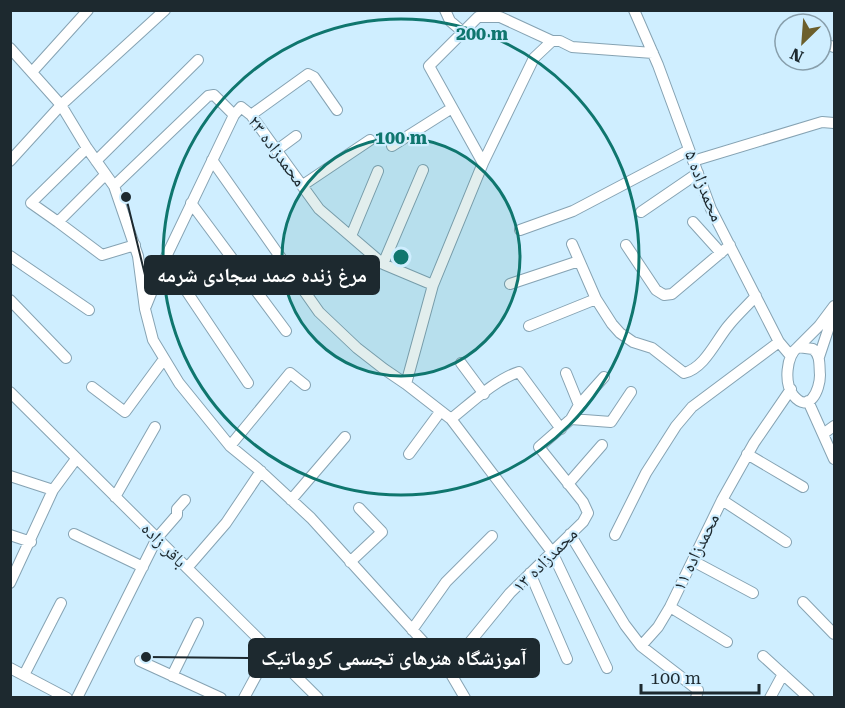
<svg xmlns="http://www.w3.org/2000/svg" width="845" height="708" font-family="'Roboto Serif','Noto Naskh Arabic',serif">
<rect width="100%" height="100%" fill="#cfeeff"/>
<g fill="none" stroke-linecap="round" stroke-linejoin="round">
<defs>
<path id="minor" d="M445,10L450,21L463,32
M634,10L658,65L711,209L779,342L790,355
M821,43L834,47
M10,48L61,105L87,148L114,186L138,256L145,309L153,340L179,383L230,446L257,468L311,518L448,669L465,698
M32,72L88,10
M251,115L308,74L314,77L337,110
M392,146L452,108
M87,148L31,203L58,222L105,175
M277,150L296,136
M212,160L319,312L357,348L384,369L406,384
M10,161L61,105L165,10
M96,161L198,60
M693,161L822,122L834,123
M483,163L429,66L478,17H500L552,41
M303,185L370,140
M114,186L208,96L214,95L234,115
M191,203L286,331
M641,212L698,173
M58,222L102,255L135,245
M693,222L721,253
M520,230L573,211L689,150
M351,236L378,171
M572,244L596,299
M626,245L656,290L664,295L672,294L730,245
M10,256L89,310
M165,259L248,383
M383,264L423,170
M510,284L579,261
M10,300L66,358
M146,306L165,259L234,115L241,107L251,115L319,209L383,264L433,285
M529,326L596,299L612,324L620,333L633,342L652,348L684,373C705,368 716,340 729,325C737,315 747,306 756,296
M798,347L813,349C821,356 819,365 820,375C820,390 809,415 793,395C784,383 786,356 798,347Z
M798,347L819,326L834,306
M819,357L834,312
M461,363L484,394
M566,373L579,405
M92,387L125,412L164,359
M10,392L318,698
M808,401L834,459
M451,419L406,384L433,285L483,163L534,58L552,41H560L572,47L653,53
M571,419L611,422L631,392
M561,429L519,372C496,379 470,404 451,419L552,552L607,668
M823,434L834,426
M230,446L290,373L305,385
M409,454L440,412
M747,454L803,487
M10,476L53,490
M568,484L602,445
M115,497L155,427
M291,500L345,437
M722,500L786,542
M74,534L143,567
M570,534L625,625L641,646
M10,535L31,542
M615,535L646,473L676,426L692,407L779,342
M693,561L753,593
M350,562L382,532L359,508
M187,568L226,523L261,471
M530,573L567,659
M10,583L53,490L76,459
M803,602L834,634
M670,607L727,642
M412,630L446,582L492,536
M763,656L809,698
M140,661L221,698
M10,668L67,698
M448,669L510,593L583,522L588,513L583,502L539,447L571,419L579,405L604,377
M24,675L61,603
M172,676L198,623
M77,698L157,538L177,515V509L185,500
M244,698L270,650
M696,698L698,690L641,646L658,627L670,607L722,500L754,443L791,389
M770,698L783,674"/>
</defs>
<!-- minor casing -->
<use href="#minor" stroke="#86a3b3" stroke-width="12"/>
<!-- minor -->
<use href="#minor" stroke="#fff" stroke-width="10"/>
</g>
<!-- distance rings -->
<circle cx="401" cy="257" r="119" fill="#0f766e" fill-opacity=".12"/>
<g fill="none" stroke="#0f766e" stroke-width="3">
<circle cx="401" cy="257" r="119"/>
<circle cx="401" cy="257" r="238"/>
</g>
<g text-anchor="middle" stroke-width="4.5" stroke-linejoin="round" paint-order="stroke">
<!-- street labels -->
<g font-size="18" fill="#1d292f" stroke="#cfeeff">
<text transform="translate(277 151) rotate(53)" y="6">محمدزاده ۲۳</text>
<text transform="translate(704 186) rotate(68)" y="6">محمدزاده ۵</text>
<text transform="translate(164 545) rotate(45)" y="6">باقر زاده</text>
<text transform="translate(696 552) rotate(-64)" y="6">محمدزاده ۱۱</text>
<text transform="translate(545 560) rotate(-45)" y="6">محمدزاده ۱۳</text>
</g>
</g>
<circle cx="401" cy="257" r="9" fill="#0f766e" stroke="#cfeeff" stroke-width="3"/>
<g font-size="18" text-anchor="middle" font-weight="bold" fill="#0f766e" stroke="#cfeeff" stroke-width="4.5" stroke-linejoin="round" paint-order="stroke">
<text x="482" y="40">200 m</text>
<text x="401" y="144">100 m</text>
</g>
<!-- callouts -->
<path fill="none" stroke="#1d292f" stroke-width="2" d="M126 197L145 275M146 657L249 658"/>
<g fill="#1d292f" stroke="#cfeeff" stroke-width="2">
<circle cx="126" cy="197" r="6"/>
<circle cx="146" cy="657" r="6"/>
</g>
<g fill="#1d292f" stroke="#1d292f" stroke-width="2">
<rect x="145" y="256" width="234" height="38" rx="6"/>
<rect x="249" y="639" width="290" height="38" rx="6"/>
</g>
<g font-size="20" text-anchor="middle" font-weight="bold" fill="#fff">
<text x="262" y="282">مرغ زنده صمد سجادی شرمه</text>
<text x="394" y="665">آموزشگاه هنرهای تجسمی کروماتیک</text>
</g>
<!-- border -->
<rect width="845" height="708" fill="none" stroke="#1d292f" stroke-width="24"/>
<!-- north arrow -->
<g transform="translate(803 42) rotate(205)"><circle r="28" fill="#cfeeff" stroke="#889fac" stroke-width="1.5"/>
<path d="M0-4.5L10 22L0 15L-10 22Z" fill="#6c5f2c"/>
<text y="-9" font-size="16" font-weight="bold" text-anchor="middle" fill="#1d292f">N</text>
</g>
<!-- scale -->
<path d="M641 684v9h118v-9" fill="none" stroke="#1d292f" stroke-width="3"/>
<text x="650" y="684" font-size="18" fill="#1d292f" stroke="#cfeeff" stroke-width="4.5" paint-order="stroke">100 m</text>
</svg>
